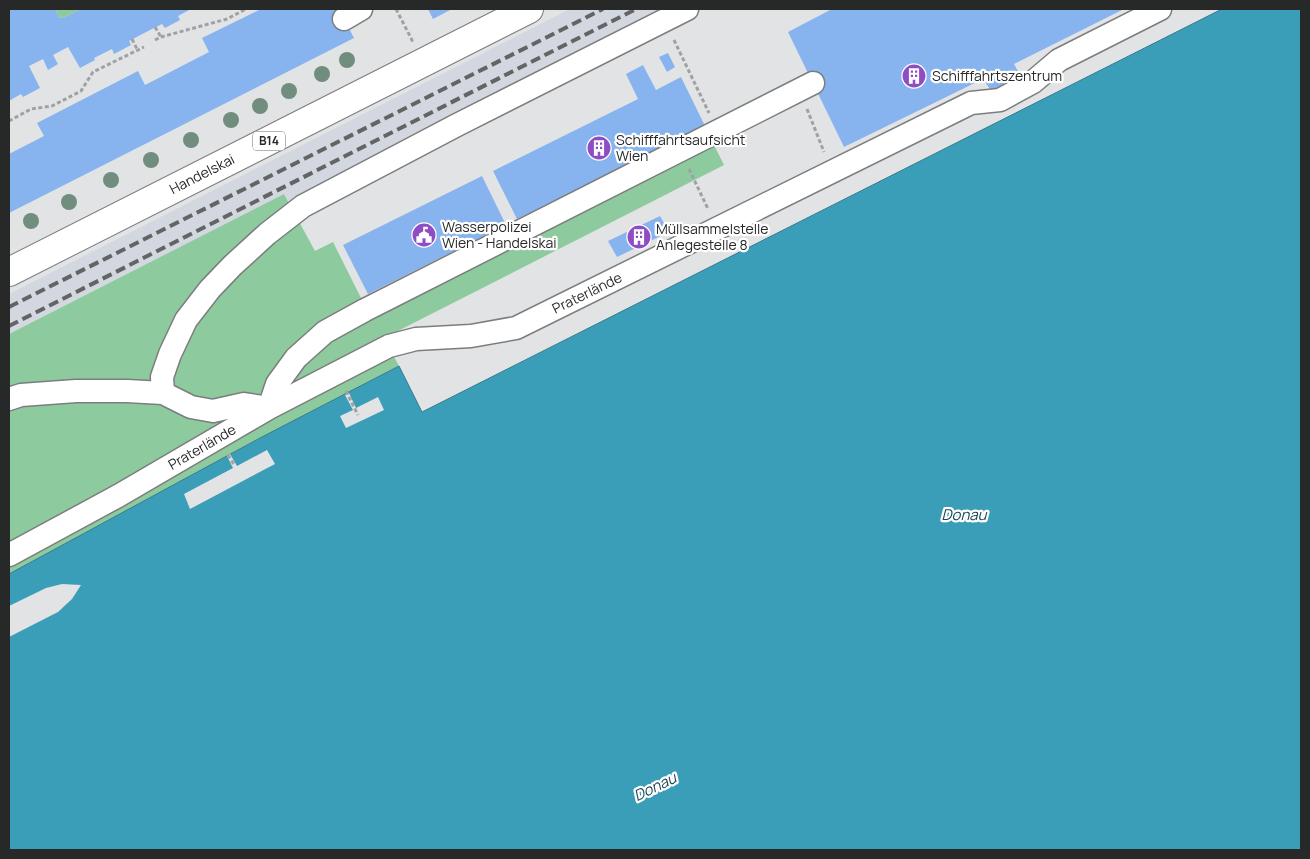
<svg xmlns="http://www.w3.org/2000/svg" width="1310" height="859" font-family="Manrope,sans-serif">
<rect width="100%" height="100%" fill="#e2e3e4"/>
<!-- built -->
<path fill="#d3d8e0" d="M570,9H669L290,203L284,194L9,334V294Z"/>
<!-- green -->
<path fill="#8dcb9e" d="M55,9H81L63,18L59,17Z
M714,145L724,165L384,338L399,366L260,438L9,574V334L284,194L315,251L333,242L370,316Z"/>
<!-- water -->
<path fill="#3b9eb9" stroke="#357b8e" d="M1222,9H1301V850H9V574L260,438L399,366L422,412Z"/>
<!-- pier -->
<path fill="#e2e3e4" d="M349,393L356,408L378,397L384,410L346,428L340,416L353,410L345,395Z
M267,450L275,464L190,509L184,494L233,468L227,456L230,454L237,466Z
M62,584L81,585L72,599L58,612L9,637V606L46,588Z"/>
<!-- building -->
<path fill="#87b4ef" d="M9,9H55L59,17L63,18L81,9H191L178,16L180,20L165,28L162,24L150,30L129,41L131,45L114,54L112,49L94,58L95,60L80,68L68,47L53,55L58,64L48,70L43,59L29,66L40,88L23,97L21,94L9,101Z
M261,9H339L354,38L9,213V154L44,136L37,123L138,71L145,85L209,52L202,38Z
M428,9H452L433,19Z
M832,9H1124L1014,64L1019,73L1016,82L998,91L990,89L983,79L844,147L788,32Z
M668,53L675,67L667,72L659,57Z
M643,65L656,90L681,77L705,126L517,219L493,171L638,99L626,74Z
M482,176L506,225L368,294L343,245Z
M660,216L669,232L617,257L608,241Z"/>
<g fill="none" stroke-linecap="round" stroke-linejoin="round">
<defs>
<path id="minor" d="M344,19L361,9
M163,393L162,377L170,354L186,320L210,289L232,266L267,234L303,206L457,125L687,9
M9,399L21,395L76,391H127L163,393L191,407L213,411L244,404L269,408L277,384L296,358L325,332L365,310L813,83
M9,555L118,496L269,408L389,346L416,339L471,336L516,328L971,103L1000,100L1033,82L1059,60L1160,9"/>
<path id="major" d="M9,272L529,9"/>
</defs>
<!-- minor casing -->
<use href="#minor" stroke="#7c7d7e" stroke-width="25"/>
<!-- major casing -->
<use href="#major" stroke="#7c7d7e" stroke-width="30"/>
<!-- path -->
<path stroke="#a0a1a2" stroke-width="3" stroke-dasharray="4 2.5" stroke-linecap="butt" d="M396,9L413,42
M155,27L161,37
M132,39L138,51
M155,40L161,37L227,19L246,9
M674,40L709,113
M807,109L824,152
M9,121L31,109L52,106L81,91L93,72L144,47
M689,169L708,209
M346,391L358,415
M228,455L235,466"/>
<!-- minor -->
<use href="#minor" stroke="#fff" stroke-width="22"/>
<!-- major -->
<use href="#major" stroke="#fff" stroke-width="28"/>
<!-- rail -->
<path stroke="#636464" stroke-width="4" stroke-dasharray="10 5" stroke-linecap="butt" d="M9,307L603,9
M9,326L636,9"/>
</g>
<!-- trees -->
<g fill="#718d7d">
<circle cx="347" cy="60" r="8"/>
<circle cx="322" cy="74" r="8"/>
<circle cx="289" cy="91" r="8"/>
<circle cx="260" cy="106" r="8"/>
<circle cx="231" cy="120" r="8"/>
<circle cx="191" cy="140" r="8"/>
<circle cx="151" cy="160" r="8"/>
<circle cx="111" cy="180" r="8"/>
<circle cx="69" cy="202" r="8"/>
<circle cx="31" cy="221" r="8"/>
</g>
<!-- icons -->
<defs>
<symbol id="building-disc" viewBox="-11 -11 22 22"><circle r="9.5" fill="#8e4dc2" stroke="#fff"/><path d="M-4-6H4V6H1V3H-1V6H-4ZM-2.5-4.3h1.7v1.8h-1.7ZM.8-4.3h1.7v1.8H.8ZM-2.5-1h1.7V.8h-1.7ZM.8-1h1.7V.8H.8Z" fill="#fff"/></symbol>
<symbol id="civic-disc" viewBox="-11 -11 22 22"><circle r="9.5" fill="#8e4dc2" stroke="#fff"/><path d="M-.6-6.5H3V-4.5H.6V-3L4-1V1h2V6H-6V1h2V-1L-.6-3ZM-1.2 2.5V6h2.4V2.5Z" fill="#fff"/></symbol>
</defs>
<g fill-rule="evenodd">
<use href="#building-disc" x="900" y="62" width="28" height="28"/>
<use href="#building-disc" x="585" y="134" width="28" height="28"/>
<use href="#civic-disc" x="410" y="221" width="28" height="28"/>
<use href="#building-disc" x="625" y="223" width="28" height="28"/>
</g>
<g text-anchor="middle" stroke-width="4.5" stroke-linejoin="round" paint-order="stroke">
<!-- shield labels -->
<rect fill="#fff" stroke="#686868" stroke-width="1" x="253" y="131.5" width="32" height="19" rx="4"/>
<g font-size="12" font-weight="bold" fill="#272828">
<text x="269" y="145">B14</text>
</g>
<!-- poi labels -->
<g font-size="14" fill="#272828" stroke="#fff" text-anchor="start">
<text x="932" y="81">Schifffahrtszentrum</text>
<text x="616" y="145">Schifffahrtsaufsicht<tspan x="616" dy="16">Wien</tspan></text>
<text x="442" y="232">Wasserpolizei<tspan x="442" dy="16">Wien - Handelskai</tspan></text>
<text x="656" y="234">Müllsammelstelle<tspan x="656" dy="16">Anlegestelle 8</tspan></text>
</g>
<!-- street labels -->
<g font-size="14" fill="#272828" stroke="#fff">
<text transform="translate(202 174) rotate(-27)" y="5">Handelskai</text>
<text transform="translate(587 293) rotate(-26)" y="5">Praterlände</text>
<text transform="translate(202 447) rotate(-30)" y="5">Praterlände</text>
</g>
<!-- water labels -->
<g font-size="15" font-style="italic" fill="#1c4753" stroke="#fff">
<text x="964" y="520">Donau</text>
<text transform="translate(655 787) rotate(-26)" y="5">Donau</text>
</g>
</g>
<!-- border -->
<rect width="1310" height="859" fill="none" stroke="#272828" stroke-width="20"/>
</svg>
